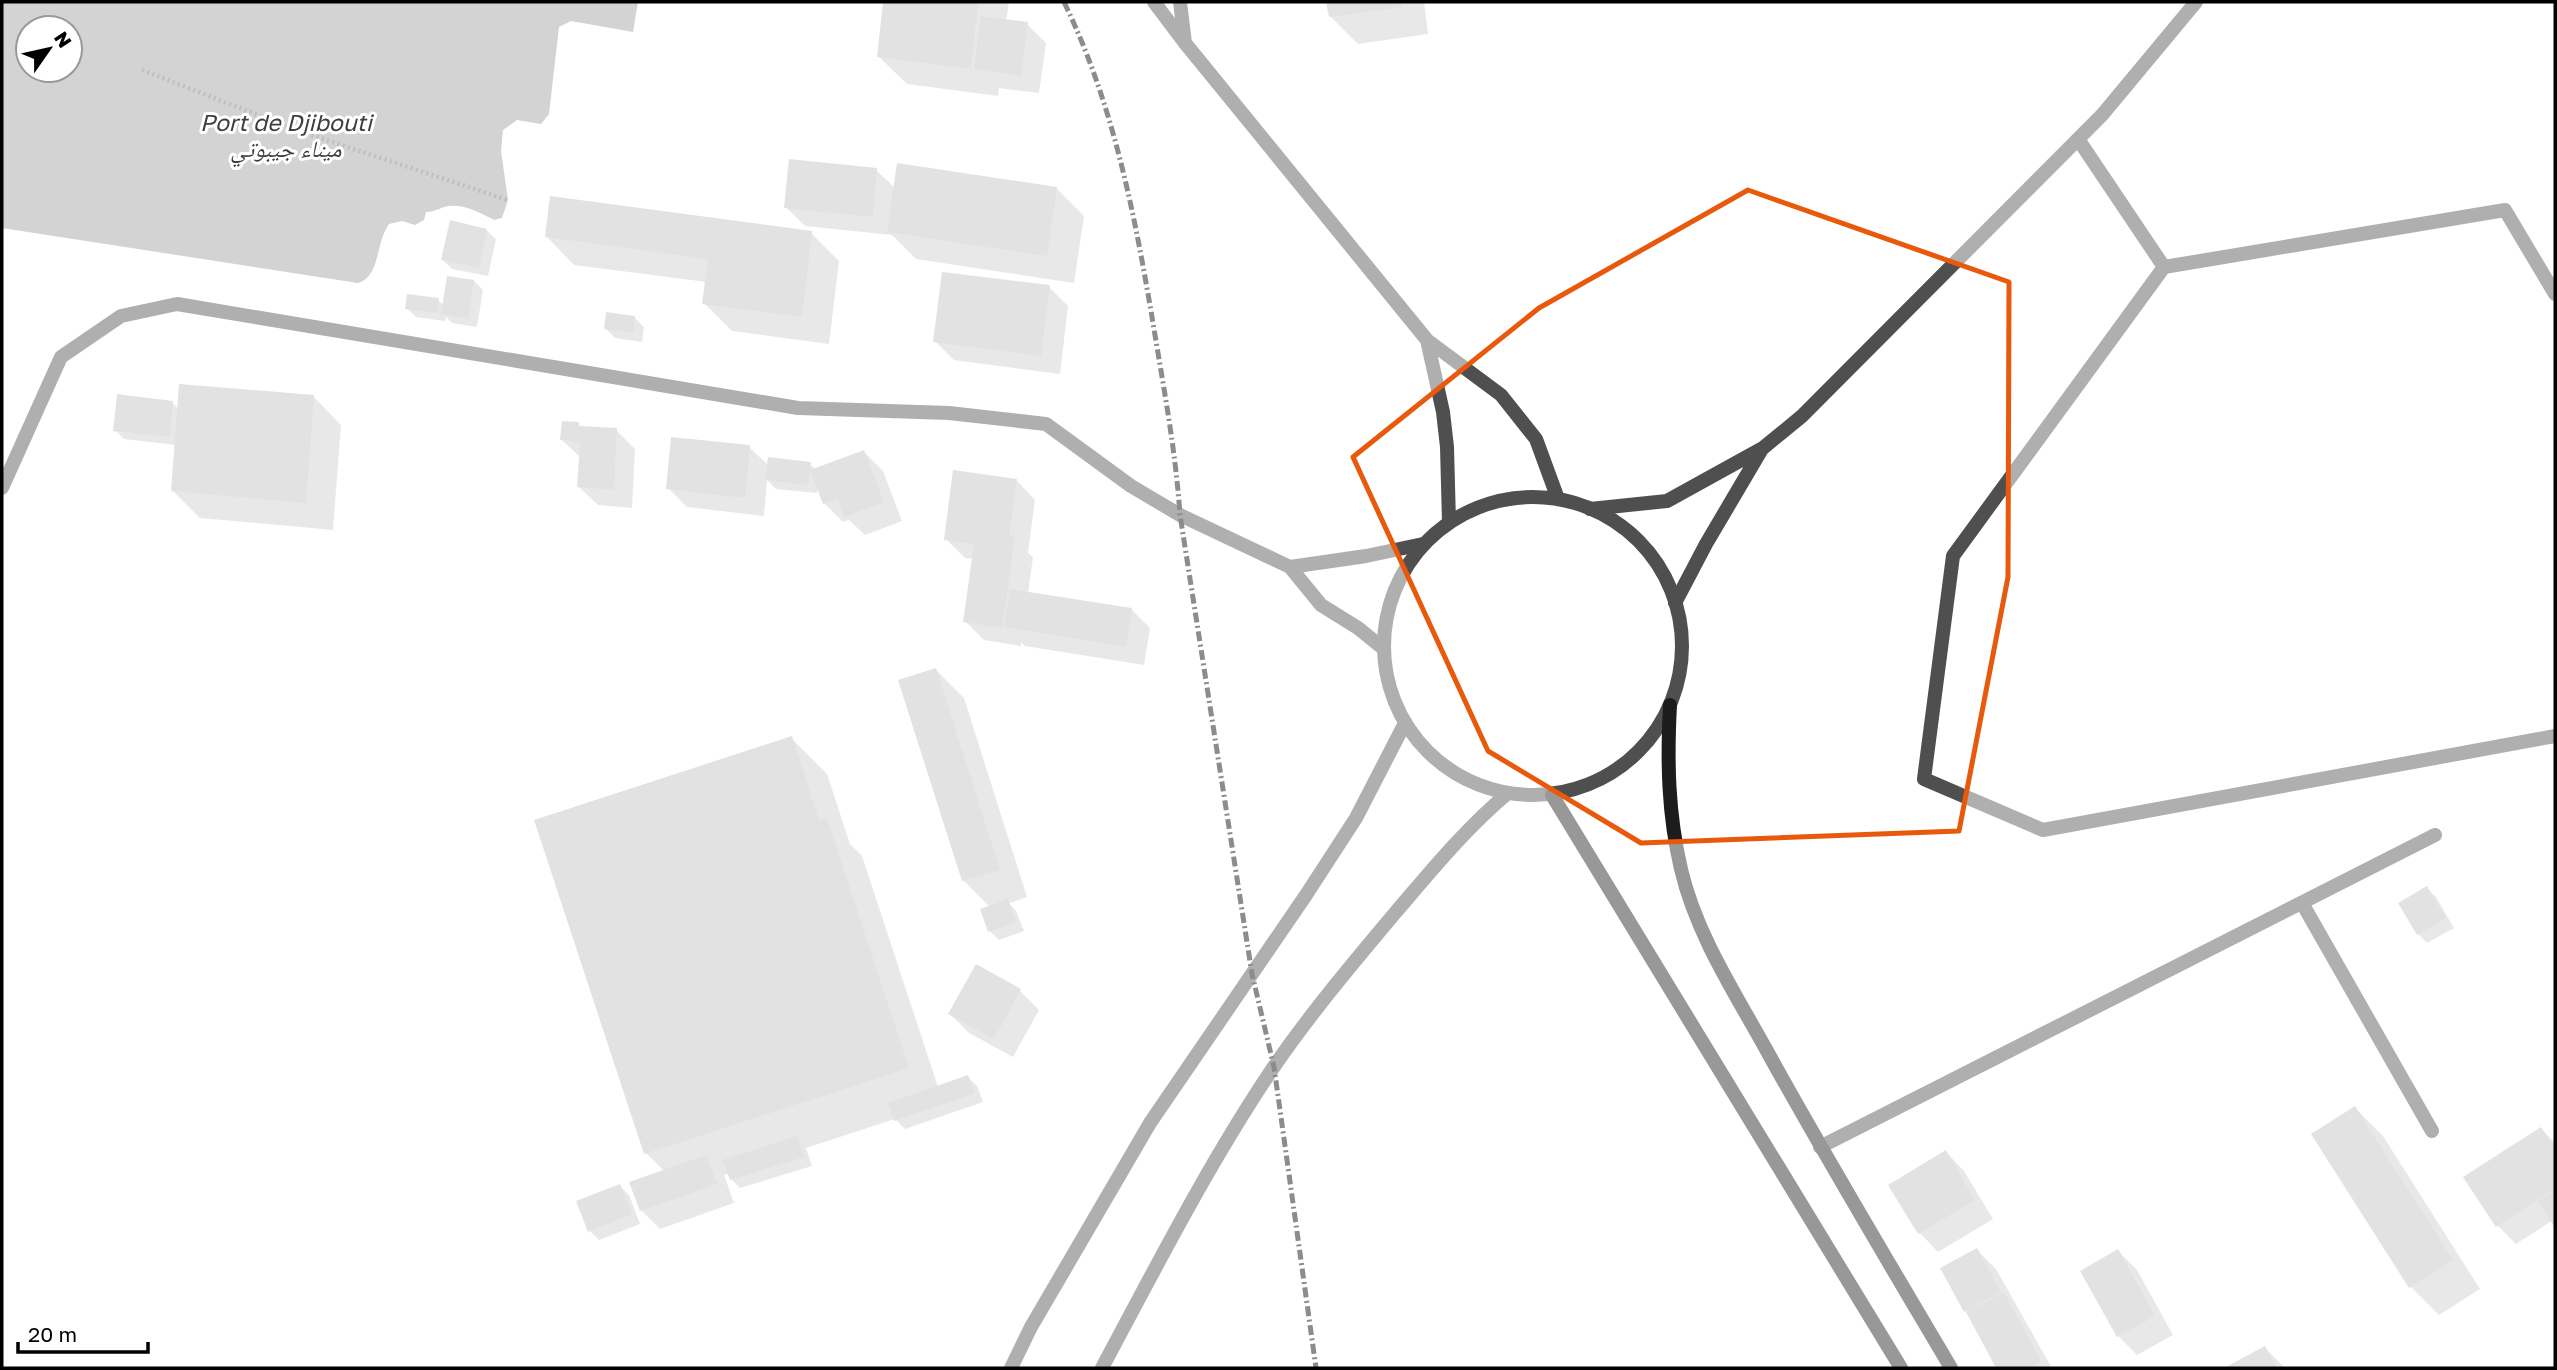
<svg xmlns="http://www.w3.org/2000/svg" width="2557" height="1370" font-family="'Golos Text','Noto Naskh Arabic',sans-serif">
<rect width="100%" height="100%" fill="#fff"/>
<!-- water -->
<path fill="#9d9d9d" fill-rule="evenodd" d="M2,2H638L633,32L571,21L559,27L549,114L541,124L517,120L503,130L501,151L508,200L502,218L494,220C481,213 464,204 449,206C441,207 436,212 426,212L424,220L415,225L402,221L389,224C375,243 381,276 358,283L2,228ZM28,28H70V70H28Z"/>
<!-- shadow -->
<path fill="#0003" d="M885,2H1009L1006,21L1027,24L1046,43L1039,93L999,88L998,96L907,84L879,57Z
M1328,2H1424L1428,34L1358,44L1330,16Z
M876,170L895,188H1056L1084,216L1074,283L916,259L892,235L805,226L786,207Z
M486,230L496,239L488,276L452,269L443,260Z
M811,233L839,261L829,344L732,331L704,303L707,282L574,265L547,237Z
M474,281L483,290L477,327L452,323L446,317L445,321L416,317L407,308L438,300L444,306Z
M1049,287L1068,306L1060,374L954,360L935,341Z
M635,318L644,327L642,342L615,338L606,329Z
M314,397L341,425L333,530L200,518L172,490L176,445L124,439L115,430L172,403L179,409Z
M578,424L583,428L616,430L635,449L632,508L598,505L579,487L581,458L562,440Z
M749,447L769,466L810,464L816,470L864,452L883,471L902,521L865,535L849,520L843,522L824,503L817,486V493L776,489L767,480L764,516L687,507L668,488Z
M1017,481L1035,500L1028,553L1033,557L1028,593L1131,609L1150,628L1144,665L1025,646L1021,642V646L984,640L965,621L974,559L965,558L946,539Z
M936,670L964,698L1027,897L1009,903L1016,911L1024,931L999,940L990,931V907L963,880Z
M791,738L827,774L850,844L862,856L938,1087L968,1077L977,1086L983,1102L905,1129L895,1119L806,1148L812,1166L740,1188L731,1179L729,1173L724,1175L734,1203L660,1229L641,1210L664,1171L646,1153Z
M2427,888L2436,897L2454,928L2427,943L2418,934Z
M976,967L1020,991L1039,1010L1013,1057L969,1033L950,1014Z
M2355,1108L2383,1136L2480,1289L2439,1315L2411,1287L2313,1135Z
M2541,1129L2555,1143V1225L2553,1220L2516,1244L2497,1225Z
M1946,1152L1964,1171L1993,1219L1938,1252L1920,1233Z
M620,1186L629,1195L640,1224L599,1240L590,1231Z
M1977,1250L1996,1269L2052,1368H1998L1942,1268Z
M2118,1251L2137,1270L2173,1335L2137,1355L2118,1336Z
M2265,1348L2285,1368H2227Z"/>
<!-- building -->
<path fill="#bfbfbf" d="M883,2H978L971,69L877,57Z
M1326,2H1401L1402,7L1329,17Z
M981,16L1028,22L1021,76L974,69Z
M789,159L877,168L873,217L784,208Z
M897,163L1057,187L1047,256L887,232Z
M550,196L812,231L802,317L702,304L708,259L545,237Z
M450,220L487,229L479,268L441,260Z
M942,272L1050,285L1041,356L933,342Z
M447,276L474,280L468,319L441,314Z
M407,294L439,298L437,313L405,309Z
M606,312L635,316L634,333L604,329Z
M179,384L314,395L306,503L171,491Z
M117,394L173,401L170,437L113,431Z
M562,421L579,422V426L617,428L614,490L577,487L580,442L560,440Z
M671,437L750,445L745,498L666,489Z
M864,450L884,502L844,517L838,498L823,504L810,471L808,485L765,480L768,457L811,462L810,470Z
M953,470L1017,479L1009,536L1015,537L1002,628L963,622L974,544L944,540Z
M1010,589L1132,608L1126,647L1004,627Z
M936,668L1000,870L962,881L898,680Z
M792,736L819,820L827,818L909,1068L644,1154L534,820Z
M2427,886L2446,918L2417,935L2398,903Z
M1008,899L1016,922L988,932L980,909Z
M976,964L1021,989L994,1039L948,1014Z
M968,1075L975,1093L894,1121L888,1103Z
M2355,1106L2453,1260L2409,1288L2311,1134Z
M2541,1127L2555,1148V1188L2496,1227L2463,1177Z
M797,1136L804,1157L730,1180L722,1160Z
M1946,1150L1975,1200L1918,1234L1888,1185Z
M706,1155L717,1184L640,1211L629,1182Z
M620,1184L632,1214L588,1232L576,1201Z
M2555,1190V1228L2538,1201Z
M1977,1248L2001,1292L1964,1312L1940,1268Z
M2118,1249L2155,1316L2117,1337L2080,1271Z
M2004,1292L2041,1361L2028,1368H1996L1966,1312Z
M2265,1346L2277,1368H2224Z"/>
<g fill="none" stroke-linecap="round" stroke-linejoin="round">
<!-- path -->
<path stroke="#717171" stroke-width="4.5" stroke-dasharray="2 3.5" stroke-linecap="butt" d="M142,70L299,131L508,200"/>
<!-- lane -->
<path stroke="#4f4f4f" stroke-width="14" d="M1154,2L1185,43
M2078,139L2164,267L1953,556L1924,779L2043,830L2555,736
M2164,267L2505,210L2555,294
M2,488L61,357L121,316L177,304L798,408L949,413L1046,424L1131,486L1180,515L1290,567L1321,605L1358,628L1384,649
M1590,509L1667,501L1763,448L1802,416L2102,115L2196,2
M1290,567L1366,556L1423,544
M1675,603L1706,544L1762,449
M2302,903L2432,1131
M1820,1147L2435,835"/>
<!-- street -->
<path stroke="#4f4f4f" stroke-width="14" d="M1180,2L1185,43L1427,340
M1384 646a149 149 0 1 1 298 0a149 149 0 1 1-298 0Z
M1449,522L1447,447L1443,412L1427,340L1501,395L1536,439L1558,499
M1011,1368L1031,1327L1150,1123L1306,895L1356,818L1405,723
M1102,1368C1156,1267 1209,1163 1273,1068C1310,1014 1353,963 1395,913C1431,871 1465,829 1508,793"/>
<!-- secondary -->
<path stroke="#1c1c1c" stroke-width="14" d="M1670,705C1667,761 1668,814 1681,869C1696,934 1735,993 1767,1051C1826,1158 1889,1263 1951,1368
M1552,795L1901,1368"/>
<!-- rail -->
<path stroke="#000" stroke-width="5" stroke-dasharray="10 3.5 2 3.5" stroke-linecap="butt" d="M1064,2C1115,107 1136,221 1155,335C1165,395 1176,455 1180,515L1252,974L1274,1067L1316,1368"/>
</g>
<!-- marked area -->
<path d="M0 0H2557V1370H0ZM1748,190L2009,282L2008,577L1959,831L1641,843L1488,751L1353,457L1539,308Z" fill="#fff" fill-opacity=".55" fill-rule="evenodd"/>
<path fill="none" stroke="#e8590c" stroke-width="5" stroke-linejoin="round" d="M1748,190L2009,282L2008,577L1959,831L1641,843L1488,751L1353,457L1539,308Z"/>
<g text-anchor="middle" stroke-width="6" stroke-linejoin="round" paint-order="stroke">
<!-- water labels -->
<g font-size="23" font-style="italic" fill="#3e3e3e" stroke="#fff">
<text x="286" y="131">Port de Djibouti<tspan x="286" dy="26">ميناء جيبوتي</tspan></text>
</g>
</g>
<!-- border -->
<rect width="2557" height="1370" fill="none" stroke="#000000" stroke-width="7"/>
<!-- north arrow -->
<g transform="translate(49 49) rotate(56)"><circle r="33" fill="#ffffff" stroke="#999999" stroke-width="2"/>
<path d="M0-5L12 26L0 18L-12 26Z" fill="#000000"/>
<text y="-10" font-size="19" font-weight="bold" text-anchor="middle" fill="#000000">N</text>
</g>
<!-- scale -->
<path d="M18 1342v10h130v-10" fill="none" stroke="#000000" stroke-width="3.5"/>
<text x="28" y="1342" font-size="21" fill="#000000" stroke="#ffffff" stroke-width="5" paint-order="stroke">20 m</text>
</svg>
